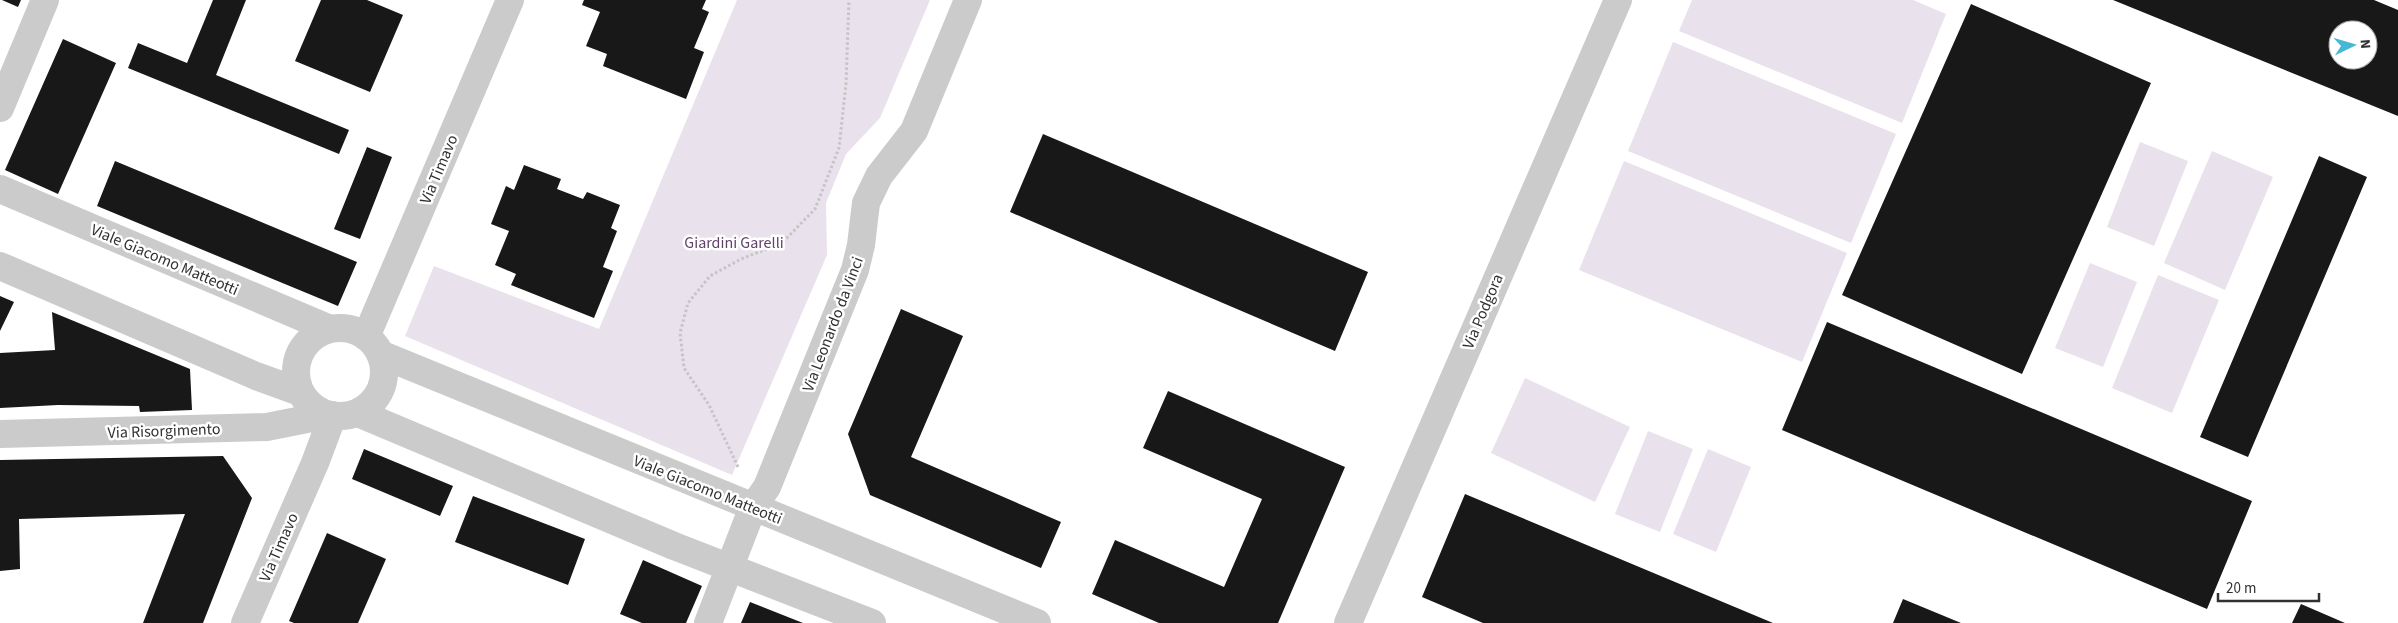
<svg xmlns="http://www.w3.org/2000/svg" width="2398" height="623" font-family="'Source Sans 3',sans-serif">
<rect width="100%" height="100%" fill="#fff"/>
<!-- green -->
<path fill="#e9e1ec" d="M737,0H930L880,118L846,154L826,203L827,255L732,475L405,336L434,266L599,329Z
M1692,0H1913L1946,14L1902,123L1679,31Z
M1673,42L1896,134L1851,243L1628,151Z
M2140,142L2188,161L2154,246L2107,227Z
M2212,151L2273,177L2225,290L2164,263Z
M1624,161L1847,253L1802,362L1579,270Z
M2090,263L2137,282L2103,367L2055,348Z
M2158,275L2219,300L2172,413L2112,388Z
M1525,378L1630,427L1595,502L1491,453Z
M1648,431L1693,449L1660,532L1615,514Z
M1708,449L1751,467L1716,552L1673,534Z"/>
<!-- building -->
<path fill="#181818" fill-rule="evenodd" d="M2,0H21L18,7Z
M213,0H246L216,75L349,130L339,154L128,68L138,43L187,63Z
M321,0H367L403,15L370,92L295,61Z
M584,0H706L702,9L709,12L694,48L704,52L686,99L603,66L607,54L586,46L600,12L582,5Z
M2113,0H2374L2398,10V116ZM2338,30H2368V60H2338Z
M1971,4L2151,83L2022,374L1842,295Z
M63,39L116,63L58,194L5,170Z
M1043,134L1368,272L1335,351L1010,212Z
M367,147L392,157L360,239L334,229Z
M2319,156L2367,177L2248,457L2200,437Z
M115,161L357,262L338,306L97,206Z
M524,165L561,179L557,189L583,199L587,192L620,205L611,228L617,231L603,267L613,271L594,318L511,285L516,274L495,265L509,231L491,224L506,186L514,190Z
M0,296L14,302L0,331Z
M901,309L963,336L911,457L1061,522L1041,568L870,495L848,434Z
M52,312L190,369L192,410L140,412L139,406L58,405L0,408V353L55,350Z
M1827,322L2252,501L2207,609L1782,430Z
M1168,391L1345,467L1278,623H1159L1092,594L1115,540L1224,587L1262,499L1143,448Z
M364,449L453,486L440,516L352,479Z
M223,456L252,498L203,623H143L185,514L19,519L20,569L0,571V460Z
M1465,494L1773,623H1483L1422,597Z
M473,496L585,539L568,585L455,542Z
M327,533L386,559L358,623H294L289,621Z
M643,560L702,586L686,623H642L620,614Z
M1903,599L1961,623H1893Z
M750,602L803,623H741Z
M2301,604L2345,623H2292Z"/>
<g fill="none" stroke-linecap="round" stroke-linejoin="round">
<!-- path -->
<path stroke="#c5c5c5" stroke-width="3" stroke-dasharray="2.5 2.5" stroke-linecap="butt" d="M738,467L709,405L684,368L680,333L688,303L710,276L741,259L782,243L815,209L839,148L846,84L849,0"/>
<!-- street -->
<path stroke="#cbcbcb" stroke-width="28" d="M0,108L45,0
M0,189L330,329
M0,266L256,376L300,392
M296 372a44 44 0 1 1 88 0a44 44 0 1 1-88 0Z
M366,337L510,0
M380,354L1037,623
M358,413L674,546L872,623
M0,434L267,427L327,415
M245,623L315,463L333,415
M708,623L753,507L767,487L855,270L861,245L866,203L879,176L914,131L968,0
M1348,623L1618,0"/>
</g>
<g text-anchor="middle" stroke-width="5" stroke-linejoin="round" paint-order="stroke">
<!-- street labels -->
<g font-size="16" fill="#313131" stroke="#fff">
<text transform="translate(438 169) rotate(-67)" y="6">Via Timavo</text>
<text transform="translate(165 259) rotate(23)" y="6">Viale Giacomo Matteotti</text>
<text transform="translate(1482 311) rotate(-67)" y="6">Via Podgora</text>
<text transform="translate(832 324) rotate(-69)" y="6">Via Leonardo da Vinci</text>
<text transform="translate(164 430) rotate(-2)" y="6">Via Risorgimento</text>
<text transform="translate(708 489) rotate(22)" y="6">Viale Giacomo Matteotti</text>
<text transform="translate(278 547) rotate(-66)" y="6">Via Timavo</text>
</g>
<!-- park labels -->
<g font-size="16" fill="#614269" stroke="#fff">
<text x="734" y="248">Giardini Garelli</text>
</g>
</g>
<!-- north arrow -->
<g transform="translate(2353 45) rotate(85)"><circle r="24" fill="#ffffff" stroke="#adadad"/>
<path d="M0-4L9 19L0 12L-9 19Z" fill="#46b7d5"/>
<text y="-8" font-size="14" font-weight="bold" text-anchor="middle" fill="#313131">N</text>
</g>
<!-- scale -->
<path d="M2218 593v8h101v-8" fill="none" stroke="#313131" stroke-width="2.5"/>
<text x="2226" y="593" font-size="15" fill="#313131" stroke="#ffffff" stroke-width="4" paint-order="stroke">20 m</text>
</svg>
